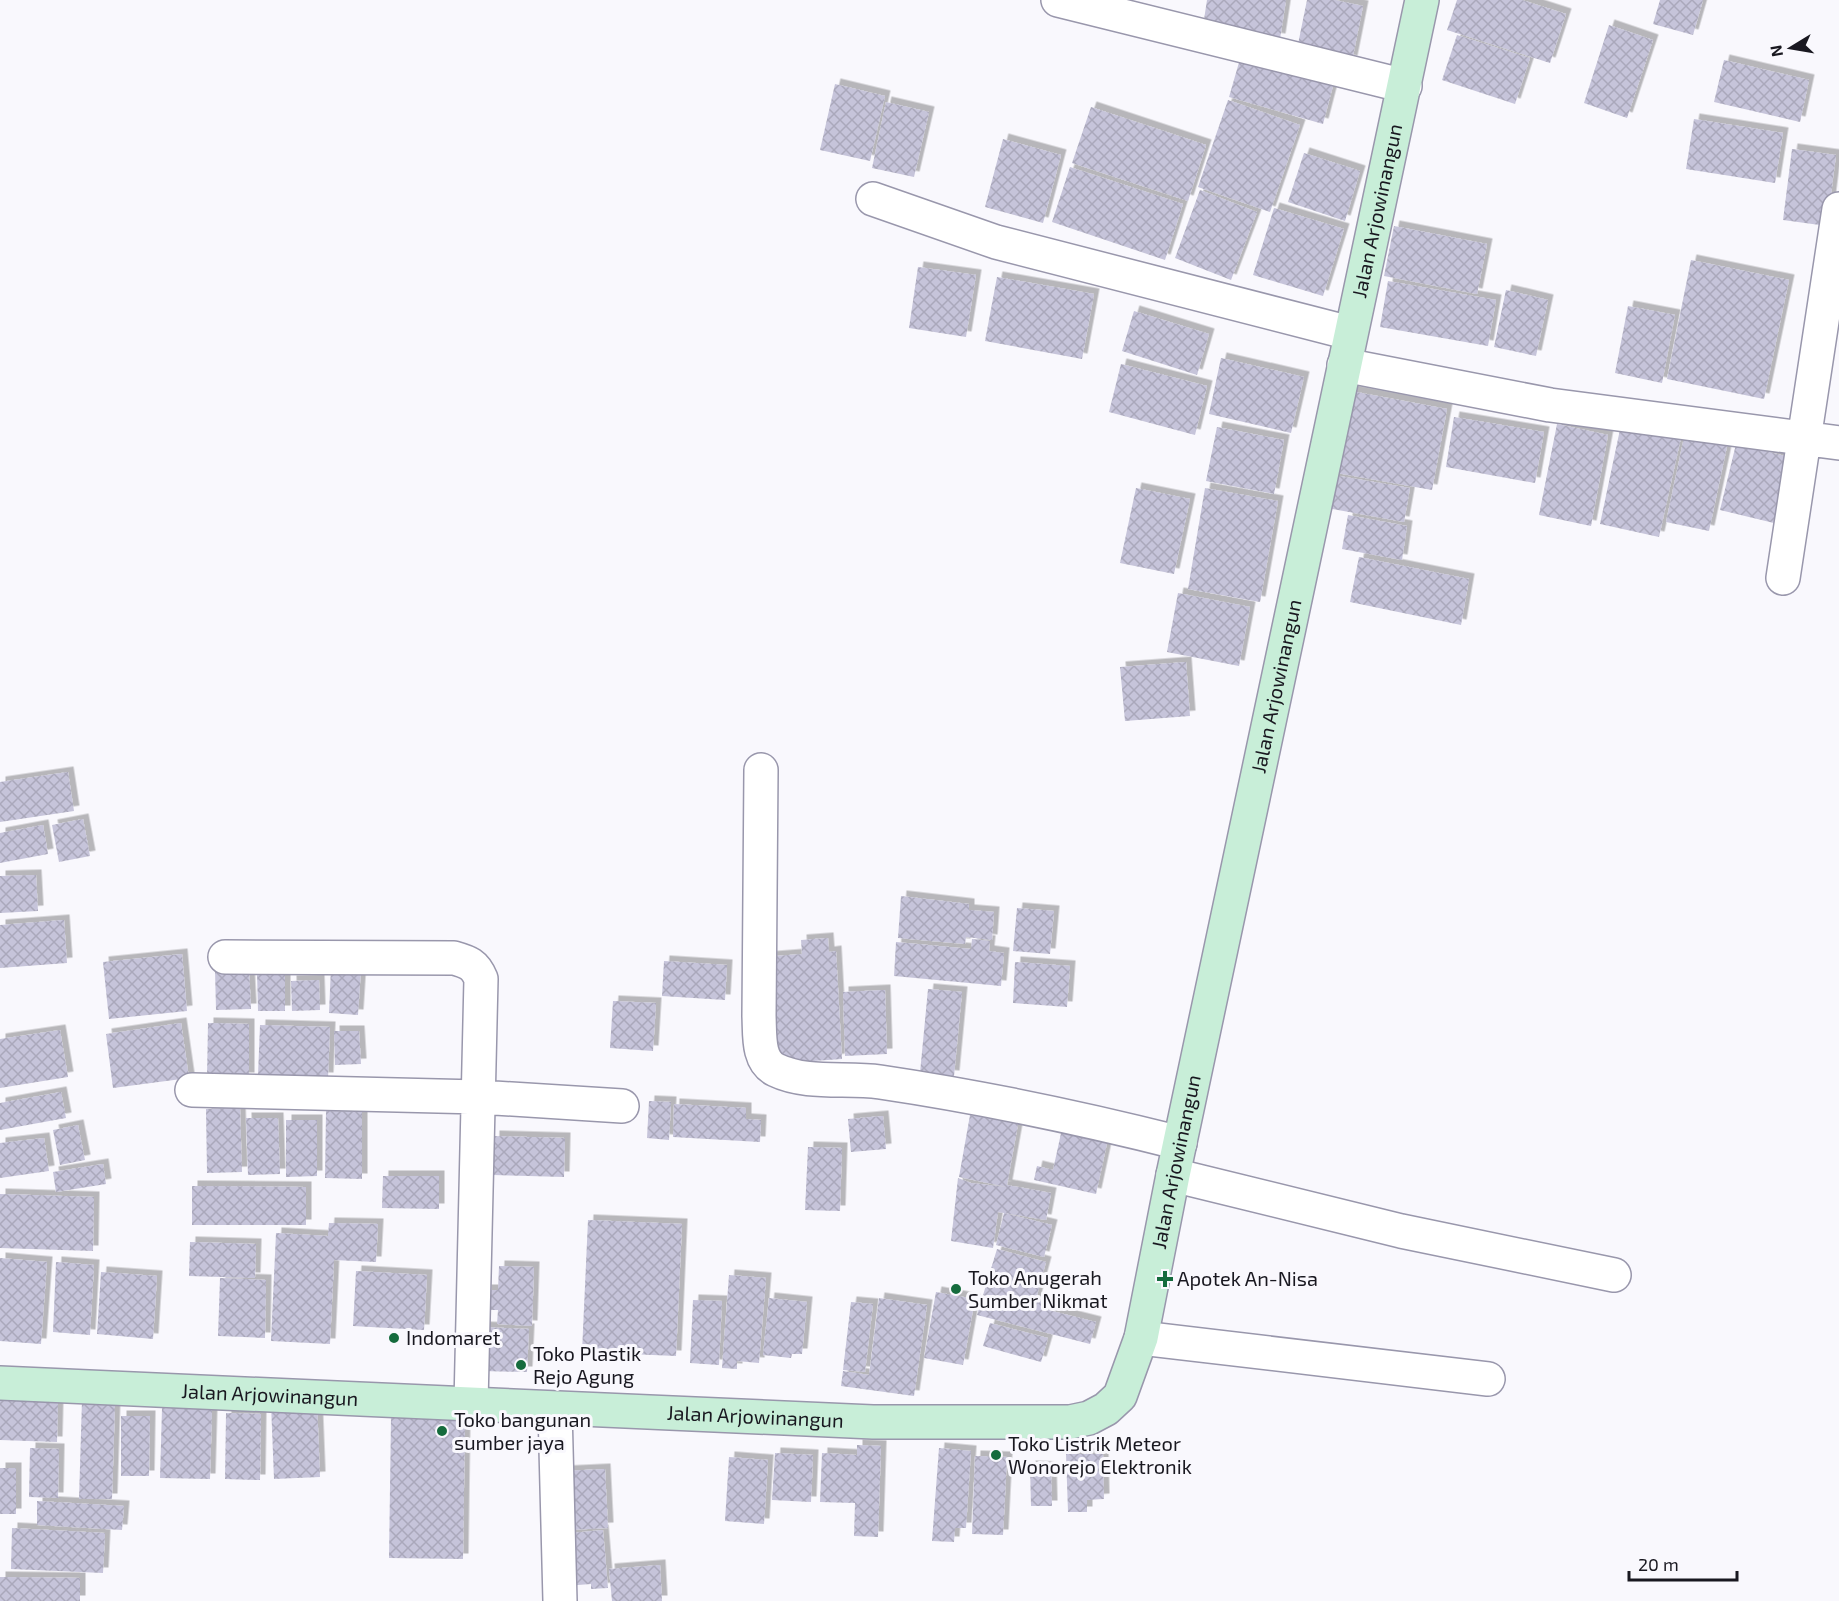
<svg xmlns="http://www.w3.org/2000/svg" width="1839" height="1601" font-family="'Exo 2',sans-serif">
<defs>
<pattern id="building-cross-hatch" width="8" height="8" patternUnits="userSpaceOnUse" patternTransform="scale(1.5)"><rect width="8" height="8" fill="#c6c4da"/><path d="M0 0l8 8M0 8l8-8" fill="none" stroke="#aaa8bb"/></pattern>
<filter id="shadow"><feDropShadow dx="5.5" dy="-5.5" stdDeviation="0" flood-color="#0004"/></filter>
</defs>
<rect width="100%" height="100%" fill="#f9f8fd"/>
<!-- building -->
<path fill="url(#building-cross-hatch)" filter="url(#shadow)" d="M1207,0H1286L1280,39L1203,26Z
M1307,0H1335L1363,6L1352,61L1297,49Z
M1457,0H1522L1566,14L1550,63L1447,30Z
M1660,0H1703L1693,35L1653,24Z
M1609,25L1653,40L1627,118L1584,103Z
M1457,35L1530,58L1515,104L1442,80Z
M1242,52L1335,78L1323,124L1229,97Z
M1724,60L1809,80L1800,122L1714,102Z
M835,84L885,96L870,161L820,150Z
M1228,100L1300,125L1270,212L1198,187Z
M886,102L929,112L914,177L872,168Z
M1091,107L1206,145L1188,201L1072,163Z
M1694,119L1783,133L1775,183L1686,169Z
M1003,139L1061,155L1043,223L985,207Z
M1792,149L1836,155L1827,226L1783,220Z
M1304,153L1360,171L1345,221L1288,202Z
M1070,167L1183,204L1165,260L1052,222Z
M1200,190L1257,212L1231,280L1175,258Z
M1274,208L1344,229L1323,296L1253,275Z
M1394,226L1487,244L1477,294L1384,276Z
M1691,260L1789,280L1764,399L1667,379Z
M918,267L976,275L966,337L909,328Z
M997,277L1094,294L1082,359L985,341Z
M1388,281L1496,300L1488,346L1380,327Z
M1506,290L1548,300L1536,356L1494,347Z
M1628,306L1675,315L1662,383L1615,373Z
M1134,311L1209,334L1197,375L1122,351Z
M1221,358L1304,377L1291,433L1209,414Z
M1121,364L1207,386L1195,435L1109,412Z
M1351,391L1447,409L1432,490L1337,473Z
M1454,417L1544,432L1535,483L1446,467Z
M1622,420L1682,433L1659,537L1600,524Z
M1557,424L1608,435L1591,526L1539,515Z
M1217,427L1284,440L1274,494L1206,481Z
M1686,428L1729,437L1709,531L1666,522Z
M1736,444L1793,458L1778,524L1720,510Z
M1333,475L1410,488L1404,522L1327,508Z
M1136,488L1190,499L1174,574L1120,563Z
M1205,488L1278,501L1260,602L1188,589Z
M1348,515L1407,526L1402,560L1342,549Z
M1359,557L1469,579L1461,625L1350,602Z
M1178,593L1250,607L1239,666L1167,652Z
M1186,662L1190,716L1125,721L1120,667Z
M68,772L74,811L0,822V782Z
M83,819L90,856L59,862L52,825Z
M43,825L48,854L0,863V833Z
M36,875L38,911L0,913V876Z
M901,896L969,904V910L994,912L992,940L966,937L965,944L898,938Z
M1017,908L1054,911L1050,954L1013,951Z
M64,920L67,963L0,968V925Z
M828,938L829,952L836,951L842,1059L770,1064L764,957L802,954L801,940Z
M972,939L990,941L989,951L1004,953L1001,986L894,976L896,942L971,949Z
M182,954L187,1011L109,1019L103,962Z
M664,961L727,965L725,1000L662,996Z
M1015,962L1070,966L1067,1007L1013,1003Z
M331,966L361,968L358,1015L329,1013Z
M249,969L251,1009L216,1010L215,970Z
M257,971H285V1011H258Z
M319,980L320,1010L292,1011L291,981Z
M928,989L962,992L954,1076L920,1073Z
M885,990L887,1054L845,1056L843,992Z
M613,1001L656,1003L653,1051L610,1048Z
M181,1023L189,1078L113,1088L106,1034Z
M208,1023L249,1024V1078L207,1077Z
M260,1025L330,1027L328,1078L258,1075Z
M60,1030L68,1077L0,1088V1039Z
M334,1031H359L361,1064L335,1065Z
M61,1092L66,1118L0,1130V1103Z
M649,1101L671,1102L669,1140L647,1138Z
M674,1104L746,1108V1119L761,1120L760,1142L673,1137Z
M240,1108L242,1172L207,1173L206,1109Z
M326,1111L362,1112V1179L325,1178Z
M970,1115L1018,1124L1007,1185L1051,1193L1046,1220L998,1212L993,1248L951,1241L958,1178L971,1183L1007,1187L959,1177Z
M883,1116L886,1149L851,1152L848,1119Z
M246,1118H278L280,1174L248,1175Z
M286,1120H317V1176L286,1177Z
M1063,1124L1109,1134L1096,1194L1034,1180L1037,1166L1053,1170Z
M78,1125L85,1160L60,1165L53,1130Z
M494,1136L565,1138L564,1177L493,1175Z
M44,1138L49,1171L0,1178V1143Z
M808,1147L842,1148L840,1211L805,1210Z
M103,1164L106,1184L56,1192L53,1172Z
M383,1176H439V1209L382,1208Z
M192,1186L306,1187V1225H192Z
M0,1194L94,1197L93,1251L0,1248Z
M1004,1213L1052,1225L1044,1257L996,1245Z
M588,1220L682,1224L676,1356L582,1352Z
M329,1223L378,1224L376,1262L334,1260L330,1344L271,1341L276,1233L328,1236Z
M190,1242L256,1244L255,1278L189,1276Z
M997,1249L1046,1262L1036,1299L1049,1303L1048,1310L1096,1322L1090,1344L977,1315Z
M0,1258L47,1262L41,1344L0,1341Z
M56,1262L94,1265L90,1335L53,1332Z
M499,1266L534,1267L532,1326L497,1324L498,1310H486V1290H498Z
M356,1271L427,1275L424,1330L353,1326Z
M101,1272L157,1276L153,1339L97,1334Z
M729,1275L766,1278L759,1363L737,1361V1369L722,1368Z
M220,1278L266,1280L265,1338L218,1336Z
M936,1292L975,1299L963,1365L924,1358Z
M769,1298L807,1302L802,1354H792L791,1358L763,1355Z
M879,1298L927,1305L914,1396L841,1386L843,1371L869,1375Z
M693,1300L722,1301L719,1365L690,1363Z
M851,1302L873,1304L865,1372L843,1370Z
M990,1323L1048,1338L1041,1362L983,1346Z
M482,1327L529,1329L527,1372L481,1371Z
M0,1400L58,1402L57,1442L0,1440Z
M82,1400L115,1402L112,1499H79Z
M317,1402L320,1477L274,1479L271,1404Z
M162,1408L212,1410L210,1479L160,1478Z
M226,1413L261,1414L260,1480L225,1479Z
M121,1416H150L149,1476H121Z
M391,1417L465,1418L463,1559L389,1558Z
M857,1445L881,1446L878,1537L854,1536L855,1503L820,1502L822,1453L857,1455Z
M30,1448L59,1449L58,1498L29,1497Z
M939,1448L971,1451L966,1528H955L954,1542L932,1541Z
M775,1453L813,1455L811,1502L772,1500Z
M1066,1454H1103L1104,1499L1087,1500V1512H1068Z
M975,1456L1007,1457L1003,1535L972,1534Z
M729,1457L768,1460L764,1524L725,1521Z
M1030,1466L1051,1467L1052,1506H1031Z
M0,1468H16V1514H0Z
M605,1469L608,1528L567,1530L564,1471Z
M37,1501L124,1506L122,1530L37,1525Z
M12,1528L105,1533L103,1573L11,1569Z
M603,1530L608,1588L591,1589V1584L565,1586L561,1534Z
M660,1565L662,1601H612L609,1569Z
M0,1577L80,1578V1601H0Z"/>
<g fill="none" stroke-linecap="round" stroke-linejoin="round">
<defs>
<path id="street" d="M1058,0L1405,86
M873,199L996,242L1350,333
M1344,365L1550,405L1839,443
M1783,578L1839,209
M761,770L759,1016C760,1034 757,1061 776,1070C807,1085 847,1077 880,1082C981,1097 1081,1118 1180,1143
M225,957L454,958C468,962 475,964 481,979L471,1403
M192,1090L479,1097L622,1106
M1173,1175L1401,1231L1614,1275
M1141,1338L1488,1379
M555,1410L560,1601"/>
<g id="secondary">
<path id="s1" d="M0,1383L873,1422H1070L1089,1418L1106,1409L1120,1396L1141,1338L1173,1175L1422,0"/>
</g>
</defs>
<!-- street casing -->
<use href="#street" stroke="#9997ac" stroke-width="36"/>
<!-- secondary casing -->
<use href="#secondary" stroke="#9997ac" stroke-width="36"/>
<!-- street -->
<use href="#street" stroke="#fff" stroke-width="33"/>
<!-- secondary -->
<use href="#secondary" stroke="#c8eed8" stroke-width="33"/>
</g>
<!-- markers -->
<g fill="#156b3d" stroke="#f9f8fd" stroke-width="2">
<path d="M1162 1270h6v6h6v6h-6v6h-6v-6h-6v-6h6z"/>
<circle cx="956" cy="1289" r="6"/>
<circle cx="394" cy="1338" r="6"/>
<circle cx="521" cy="1365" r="6"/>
<circle cx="442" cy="1431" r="6"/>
<circle cx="996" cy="1455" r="6"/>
</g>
<g text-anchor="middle" stroke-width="6" stroke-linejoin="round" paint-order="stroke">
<!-- street labels -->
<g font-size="20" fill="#191820" stroke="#f9f8fd">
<text dy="7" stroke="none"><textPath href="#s1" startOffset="2342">Jalan Arjowinangun</textPath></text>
<text dy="7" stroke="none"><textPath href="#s1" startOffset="1856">Jalan Arjowinangun</textPath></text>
<text dy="7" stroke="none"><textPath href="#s1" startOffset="1370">Jalan Arjowinangun</textPath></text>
<text dy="7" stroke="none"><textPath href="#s1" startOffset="270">Jalan Arjowinangun</textPath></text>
<text dy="7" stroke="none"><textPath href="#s1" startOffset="756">Jalan Arjowinangun</textPath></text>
</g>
<!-- poi labels -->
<g font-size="20" fill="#191820" stroke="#f9f8fd" text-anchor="start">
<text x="968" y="1285">Toko Anugerah<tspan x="968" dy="23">Sumber Nikmat</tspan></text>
<text x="1177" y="1286">Apotek An-Nisa</text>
<text x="406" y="1345">Indomaret</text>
<text x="533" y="1361">Toko Plastik<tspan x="533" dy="23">Rejo Agung</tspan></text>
<text x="454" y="1427">Toko bangunan<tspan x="454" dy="23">sumber jaya</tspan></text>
<text x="1008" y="1451">Toko Listrik Meteor<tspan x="1008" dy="23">Wonorejo Elektronik</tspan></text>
</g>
</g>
<!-- north arrow -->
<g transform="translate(1791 48) rotate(259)" stroke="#f9f8fd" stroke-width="4.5" paint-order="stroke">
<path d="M0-4.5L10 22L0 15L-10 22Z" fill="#191820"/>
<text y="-9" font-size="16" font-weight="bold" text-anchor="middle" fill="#191820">N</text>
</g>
<!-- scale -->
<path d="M1629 1571v9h108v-9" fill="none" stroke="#191820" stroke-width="3"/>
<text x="1638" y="1571" font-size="18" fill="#191820" stroke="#f9f8fd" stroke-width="4.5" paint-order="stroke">20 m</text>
</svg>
